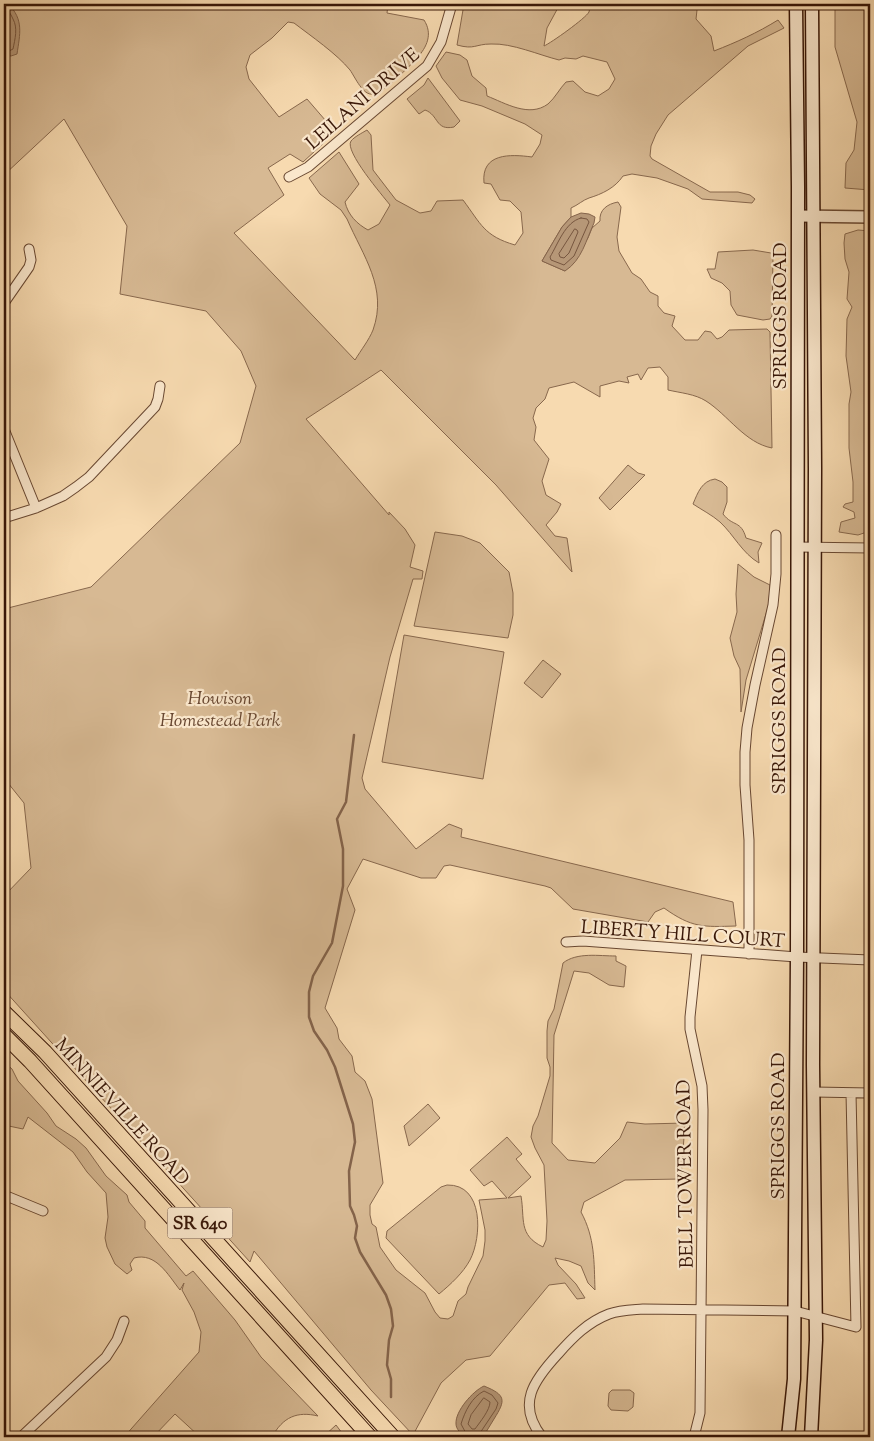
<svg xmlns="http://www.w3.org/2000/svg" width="874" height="1441" font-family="'Sorts Mill Goudy',serif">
<rect width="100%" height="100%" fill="#f7dab0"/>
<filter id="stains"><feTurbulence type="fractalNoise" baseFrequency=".004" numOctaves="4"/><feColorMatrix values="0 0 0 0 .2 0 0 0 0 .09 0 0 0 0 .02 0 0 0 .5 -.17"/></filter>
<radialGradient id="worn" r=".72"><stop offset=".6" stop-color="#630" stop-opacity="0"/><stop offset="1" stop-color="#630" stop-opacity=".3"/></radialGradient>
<!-- green -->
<path fill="#d7b993" stroke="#88684d" d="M4,4H388L387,13L424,20C433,34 427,47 417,58C409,67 384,92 373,94C363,96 355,77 350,70C337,54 311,36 294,23L288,22L272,38L250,55L246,67L249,79L279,117L307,99L332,128L327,140L303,162L290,154L268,168L284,195L234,233L355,360C361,350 369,340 373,330C388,288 363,256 347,219L341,210L320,194L309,178L339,152L359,184L345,202C348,215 357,224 368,230L379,224L390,205C383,196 344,151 351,141C354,137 362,133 367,130L371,135L373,170L396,200L420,213L431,211L437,201L463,200C481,224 484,236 515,245L523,233L521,212L510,201L500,200L491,184L484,183C481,153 510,154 532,157L540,144L542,135L525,124L482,106L460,100L442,78L436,66L446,52L460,55L467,60L472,76L486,88L487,96C505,103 529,118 548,104C555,98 560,88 566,82L573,81L585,92L598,96L609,89L615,79L607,62L583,56L576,59L565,58L559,60C539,55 512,43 491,44C475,44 475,50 457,45L464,4H560L547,28L544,46C551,43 586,18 589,12C590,9 589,6 590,4H672L673,6L682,9L691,4H703L697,10L696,19L711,36L714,51C737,42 757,33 778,20L784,28L748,46L668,115L656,134L651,146L650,156L652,159L710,192H738L750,195L755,199L752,203L702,199L688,189L657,178L632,174L623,176C615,188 602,194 589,198C583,200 578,205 571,208V217L562,227L542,261L565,271L588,238L592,228L600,221C599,210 607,204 618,202L621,207L617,237L619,251L632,273L641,279L650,292L658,296V306L664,313L675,316L672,326L685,340H698L705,331L711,332L717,339L722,337L729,330L767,329L770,332L772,448C745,443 728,415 706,401C695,394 681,393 668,390V377L660,367L648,368L641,380L638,374L627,377L629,383L619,381L600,386V397L574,382L549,388L545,399L536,408L533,418L536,427L534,440L549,459L542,481L546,495L561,504L557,512L546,525L555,536L567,538L572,572L496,485L381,370L306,419L389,515V512L405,529L415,545L410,567L423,571L422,579H413L390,657L362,778L365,789L416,849L449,824L462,829L461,837L733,902L736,926C703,927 692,928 664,908L655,912L648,922L573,909L551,888L545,886L450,865L444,866L436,878H421L363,859L347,889L355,910L325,1008L337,1028L339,1039L352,1056L355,1072L365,1081L372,1099L383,1183L370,1205V1215L372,1224L376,1227L380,1247L396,1270L425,1293L435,1312L440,1318L448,1319L453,1316L458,1301L466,1294L468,1287L483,1256L485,1241V1230L479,1200L507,1198L492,1181L484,1186L470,1170L507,1137L522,1154L516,1159L531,1177L508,1198L521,1196C525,1219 518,1235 543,1247L546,1240L547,1221L544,1165L535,1148L531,1137L533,1126L538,1116L550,1076V1067L547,1058V1031L548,1021L554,1009L563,963C577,952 599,956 616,956V961L626,966L624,987L609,985L589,973L574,971L554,1035L552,1143L568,1160L595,1163L620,1138L627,1122L645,1124L685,1123L681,1179L625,1180L584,1202L581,1212C595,1238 594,1261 595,1290L588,1283L581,1266L569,1261L555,1258L558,1265L576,1284L585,1298L577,1299L565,1283L549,1285L490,1356L466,1360L441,1383L413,1435L371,1390L254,1251L250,1262L4,990V896L31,868L24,803L4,778V609L91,587L240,443L256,386L241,351L206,311L120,294L127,226L64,119L4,175Z
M835,4H870V190L845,188L846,163L854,150L857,122L835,47Z
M428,78L460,121L454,127C435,131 439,115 425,110L419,114L407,99L424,85Z
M858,230L870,231V531L858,535L839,532L841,522L855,518L854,512L843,507L845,504L853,502V482L849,448V404L851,392L846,356L847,319L852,307L847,299L849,272L845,259L844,243L845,234Z
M753,250L771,253L773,256L772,316L770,319L763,320L737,315L731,305L730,291L722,283L711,278L707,269H715L718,252Z
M628,465L638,473L645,475L610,510L599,498Z
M715,479L722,482L727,487V502L723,514C733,527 741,520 746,538L762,543L758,552L759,563C742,553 734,535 720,522C712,515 702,510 693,504C698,492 702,481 715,479Z
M435,532L462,536L480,543L509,572L513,593V615L508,638L414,626Z
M738,564L754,577L770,585L769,604L746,680L741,712L740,669L734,656L730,638L737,612L736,594Z
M404,635L504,652L483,779L382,762Z
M543,660L561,674L542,698L524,683Z
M4,1062L12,1069L18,1081L47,1113L56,1126L76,1139L86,1148L106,1176L127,1195L129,1202L145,1221V1228L186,1276L193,1271L235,1320L261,1357L318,1416C297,1411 283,1417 272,1437H200L175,1414L153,1437H124L199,1352L201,1332L194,1312L182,1290L184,1283L180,1290C168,1275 156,1252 134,1258L130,1264L132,1270L127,1274L115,1264L107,1247L105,1238L108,1217L106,1193L87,1172L73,1152L28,1117L23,1129L4,1125Z
M428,1104L440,1118L409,1146L404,1126Z
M447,1185C484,1184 482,1237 470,1260C463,1273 451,1284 439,1294L386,1238L387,1231L441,1187Z
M612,1390H630L634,1393L633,1407L628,1411L611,1410L608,1406L609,1393Z
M336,1425L345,1437H323Z"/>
<!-- water -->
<path fill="#b69777" stroke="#84634a" d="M4,4H8C24,19 20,34 17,54L11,56L4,55Z
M581,213L589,214L595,217L594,223C586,240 582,260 565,271L542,261L562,227L571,217Z
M484,1386C506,1395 506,1400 494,1419C490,1425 487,1431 483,1437H465C461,1434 456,1429 456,1424C455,1411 473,1391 484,1386Z"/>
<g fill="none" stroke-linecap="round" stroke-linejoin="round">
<!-- shore -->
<path stroke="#77563f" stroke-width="1" d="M4,51H9L13,49C15,39 18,28 13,19C11,13 6,10 5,4
M581,218L587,219L589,222L574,256L564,265L551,260L550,257C558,244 565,222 581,218Z
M575,229L577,230L578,232L569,253L564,258L560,257L559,254Z
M484,1398L490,1402C490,1410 480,1422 475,1429H472L468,1424L471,1415Z
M468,1437L461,1424C465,1411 472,1397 484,1391L492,1395L498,1403L496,1409L480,1433L479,1437"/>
<!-- stream -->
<path stroke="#84634a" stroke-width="2.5" d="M354,735L346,802L337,819L343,849V886L332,943L313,976L309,992V1017L314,1031L327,1050L335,1067L353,1124L355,1142L349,1171L350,1206L354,1215L357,1226L355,1238L360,1252L386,1295L391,1309L393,1326L389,1340L387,1365L391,1379V1397"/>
<defs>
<path id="minor" d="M289,177L308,167L427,66L441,42L452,4
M4,303L29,267L31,260L29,249
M4,429L36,508
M4,518L36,508L63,496L76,487L89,477L155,407L158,399L160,386
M797,547L870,548
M566,942L583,941L797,957L870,960
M749,954V840L745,785V752L747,728L755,685L773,605L776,574V535
M814,1092L870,1093
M4,1195L43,1211
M21,1437L106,1357L117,1340L124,1321
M542,1437C516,1404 534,1380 558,1354C573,1337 588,1322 609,1314C620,1310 631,1310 643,1309L795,1311L856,1327L851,1093
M694,1437L700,1413L703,1110L702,1086L690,1029V1017L697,950"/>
<path id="tertiary" d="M798,216L870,217"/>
<path id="secondary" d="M788,1437L794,1379L797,957L798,187L796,4
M811,1437L816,1340L813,1065L815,468L812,4"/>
<path id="primary" d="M4,1012L45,1052L393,1437
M4,1035L30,1061L370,1437"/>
</defs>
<!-- minor casing -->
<use href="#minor" stroke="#684731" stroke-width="11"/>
<!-- tertiary casing -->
<use href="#tertiary" stroke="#684731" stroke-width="14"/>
<!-- secondary casing -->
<use href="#secondary" stroke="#381607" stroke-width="15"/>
<!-- primary casing -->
<use href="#primary" stroke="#381607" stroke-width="16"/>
<!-- minor -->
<use href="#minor" stroke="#fae7cc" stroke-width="9"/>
<!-- tertiary -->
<use href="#tertiary" stroke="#fae7cc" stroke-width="11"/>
<!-- secondary -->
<use href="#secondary" stroke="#fae7cc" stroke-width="12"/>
<!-- primary -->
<use href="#primary" stroke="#f7dab0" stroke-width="14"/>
</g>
<g text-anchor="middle" stroke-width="4.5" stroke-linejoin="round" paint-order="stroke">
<!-- shield labels -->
<rect fill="#fae7cc" stroke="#725542" stroke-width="1" x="167.5" y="1207.5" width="65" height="31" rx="4"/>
<g font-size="18" font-weight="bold" fill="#381607">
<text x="200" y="1229">SR 640</text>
</g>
<!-- street labels -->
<g font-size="19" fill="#381607" stroke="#fae7cc">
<text transform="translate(362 98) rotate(-41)" y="7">LEILANI DRIVE</text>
<text transform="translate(779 316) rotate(-90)" y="7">SPRIGGS ROAD</text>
<text transform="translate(778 721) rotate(-90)" y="7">SPRIGGS ROAD</text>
<text transform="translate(683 933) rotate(4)" y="7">LIBERTY HILL COURT</text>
<text transform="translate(123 1111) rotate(48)" y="7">MINNIEVILLE ROAD</text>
<text transform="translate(777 1126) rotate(-90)" y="7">SPRIGGS ROAD</text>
<text transform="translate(684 1174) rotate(-91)" y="7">BELL TOWER ROAD</text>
</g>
<!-- park labels -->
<g font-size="19" font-style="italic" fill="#684731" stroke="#fae7cc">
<text x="220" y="704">Howison<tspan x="220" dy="22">Homestead Park</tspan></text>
</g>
</g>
<!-- margin -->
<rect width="874" height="1441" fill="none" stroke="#f7dab0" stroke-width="20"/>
<rect x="5" y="5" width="864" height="1431" fill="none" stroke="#381607" stroke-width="2.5"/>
<rect x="10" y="10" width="854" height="1421" fill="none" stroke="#381607"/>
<rect width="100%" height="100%" filter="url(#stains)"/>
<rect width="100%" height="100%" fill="url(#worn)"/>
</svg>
